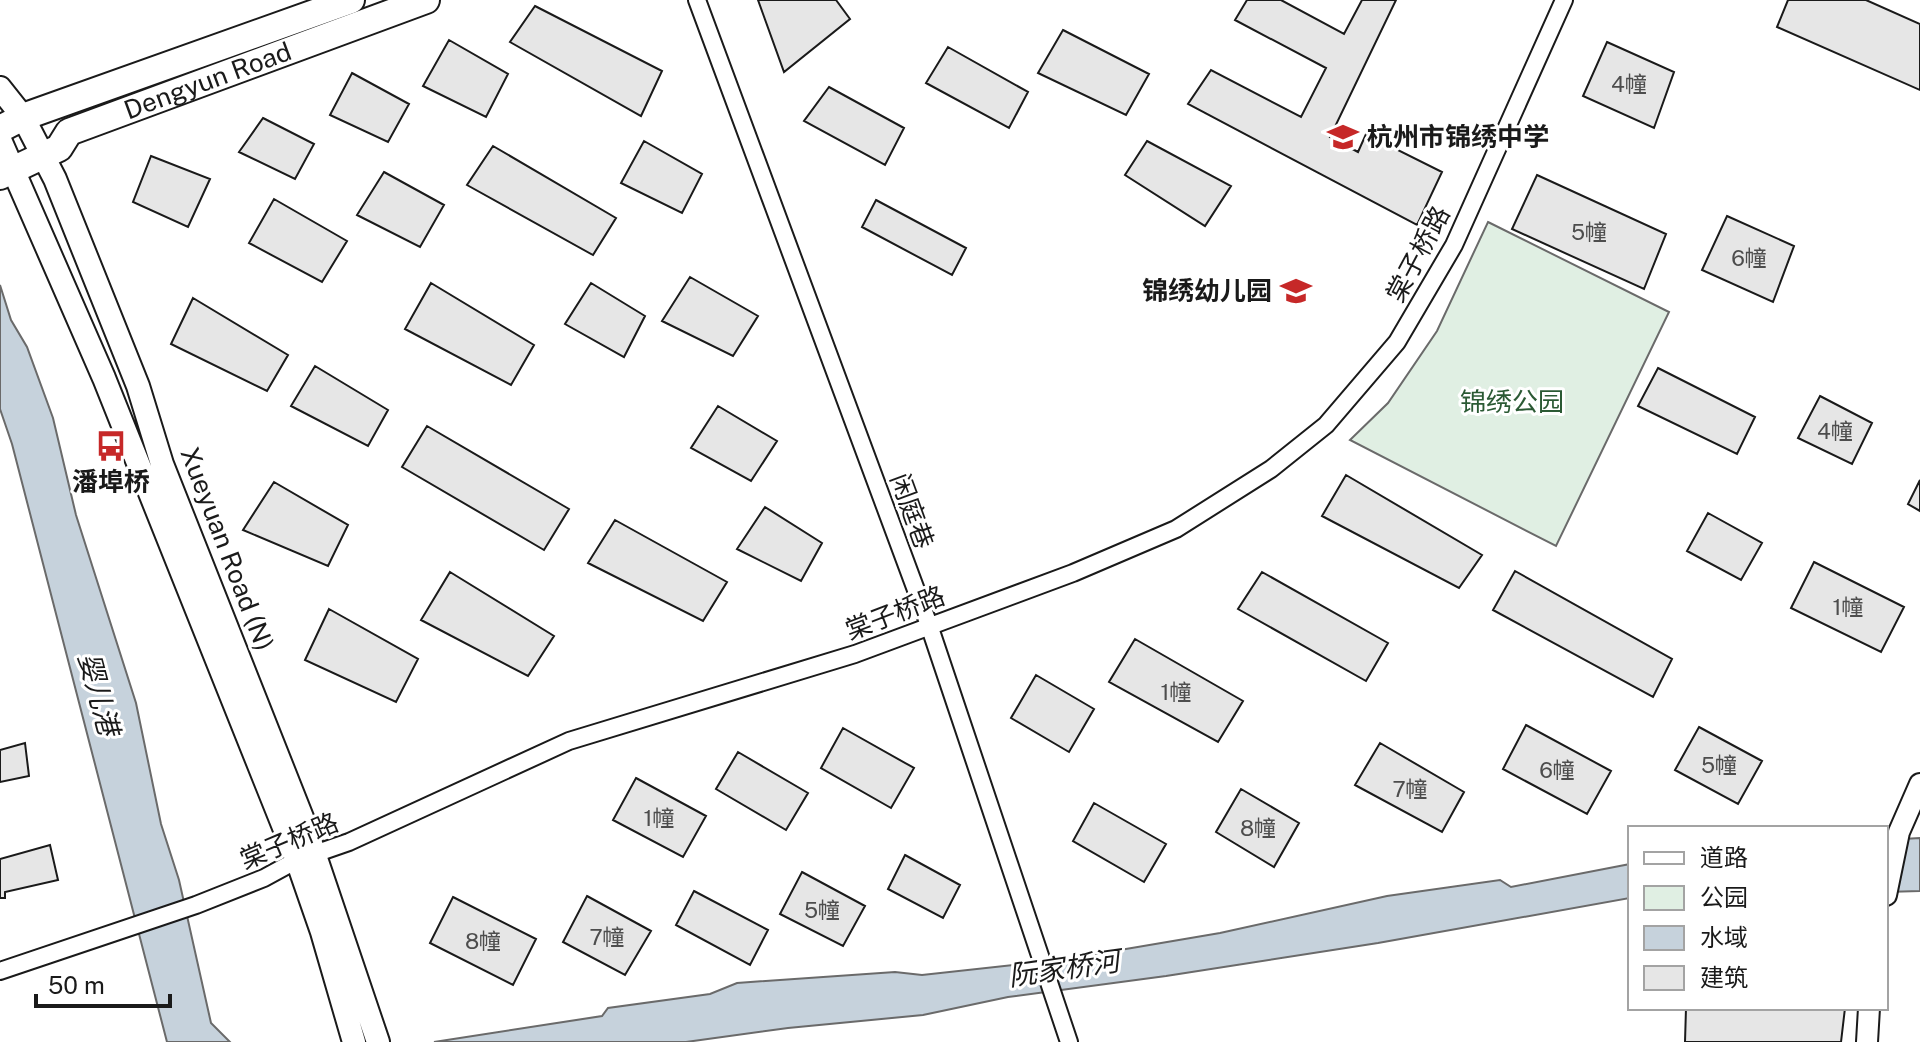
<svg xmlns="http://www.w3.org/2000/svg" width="1920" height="1042" font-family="'Public Sans','Noto Sans SC',sans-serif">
<rect width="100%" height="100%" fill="#fff"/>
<!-- green -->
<path fill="#e0efe3" stroke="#6a6a6a" stroke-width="2" d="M1488,222L1669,312L1556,546L1350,440L1388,403L1437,331Z"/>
<!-- water -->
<path fill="#c6d2dc" stroke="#6a6a6a" stroke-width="2" d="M0,285L11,320L27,347L53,418L76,515L136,703L161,824L179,880L211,1023L230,1042H167L12,444L0,409Z
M1920,838V891L1886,892V840Z
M1630,864V898L1378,943L1166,976L1008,997L923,1015L788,1028L686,1042H434L602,1016L608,1008L710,994L737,983L895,972L922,975L1067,959L1220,933L1387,896L1500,880L1511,887Z"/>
<!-- building -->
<path fill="#e6e6e6" stroke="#1a1a1a" stroke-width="2" d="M758,0H836L850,19L784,72Z
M1247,0H1281L1344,34L1362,0H1396L1330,137L1358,152L1366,134L1442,172L1417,225L1188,104L1211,70L1301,117L1326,68L1235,20Z
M1788,0H1866L1920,24V90L1777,27Z
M535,6L662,71L641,116L510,42Z
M1063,30L1149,74L1126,115L1038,73Z
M449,40L508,74L486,117L423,86Z
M1607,42L1674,72L1654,128L1583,96Z
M948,47L1028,92L1009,128L926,83Z
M352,73L409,104L388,142L330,115Z
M829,87L904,128L885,165L804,121Z
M263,118L314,144L295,179L239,152Z
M644,141L702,174L682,213L621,183Z
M1147,141L1231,186L1205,226L1125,175Z
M493,146L616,218L593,255L467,185Z
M151,156L210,179L188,227L133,202Z
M384,172L444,205L420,247L357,215Z
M1537,175L1666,234L1644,289L1512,229Z
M274,199L347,241L322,282L249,243Z
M876,200L966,248L952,275L862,227Z
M1727,216L1794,246L1773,302L1702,270Z
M690,277L758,316L733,356L662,321Z
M431,283L534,345L511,385L405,329Z
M591,283L645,316L624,357L565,324Z
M193,298L288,355L267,391L171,344Z
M315,366L388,410L368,446L291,406Z
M1658,368L1755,417L1737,454L1638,406Z
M1820,396L1872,423L1852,464L1798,438Z
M718,406L777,441L751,481L691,448Z
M427,426L569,509L544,550L402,467Z
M1346,475L1482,555L1459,588L1322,516Z
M1920,480V511L1908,504Z
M274,482L348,525L328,566L243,530Z
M765,507L822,543L801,581L737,549Z
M1708,513L1762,543L1741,580L1687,551Z
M615,520L727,582L703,621L588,563Z
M1814,562L1904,607L1881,652L1791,608Z
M1515,571L1672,659L1653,697L1493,610Z
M450,572L554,636L528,676L421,620Z
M1262,572L1388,643L1366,681L1238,609Z
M329,609L418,659L396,702L305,660Z
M1135,639L1243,701L1218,742L1109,682Z
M1036,675L1094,709L1069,752L1011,718Z
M1526,725L1611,771L1587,814L1503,769Z
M1699,727L1762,761L1738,804L1675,770Z
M843,728L914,768L891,808L821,768Z
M25,743L29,776L0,782V750Z
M1380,743L1464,792L1442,832L1355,785Z
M738,752L808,793L786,830L716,789Z
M636,778L706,816L683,857L613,820Z
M1241,789L1299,823L1274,867L1216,832Z
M1094,803L1166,844L1144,882L1073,841Z
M50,845L58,880L5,892V898H0V859Z
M905,855L960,885L943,918L888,889Z
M802,872L865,906L843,946L780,914Z
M694,891L768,930L750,965L676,925Z
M587,896L651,931L625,975L563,942Z
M453,897L536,939L513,985L430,943Z
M1686,1008H1845L1841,1042H1685Z"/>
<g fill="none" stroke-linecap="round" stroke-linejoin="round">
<defs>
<path id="minor" d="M697,0L929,625L1069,1042
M0,971L196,905L264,878L297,860L349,842L569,741L855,654L1073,573L1176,529L1271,469L1326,425L1397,342L1454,245L1564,0"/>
<path id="tertiary" d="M1886,895L1899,832L1920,784
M1867,1042L1869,1008"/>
<path id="secondary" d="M0,88L23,117L55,179L138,386L162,464L303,820L378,1042
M0,140L104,378L297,860L322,932L354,1042"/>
<g id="primary">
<path d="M0,129L23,117L351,0"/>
<path id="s1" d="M0,176L59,148L69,132L426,0"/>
</g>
</defs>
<!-- minor casing -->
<use href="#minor" stroke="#1a1a1a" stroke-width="20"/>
<!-- tertiary casing -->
<use href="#tertiary" stroke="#1a1a1a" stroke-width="24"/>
<!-- secondary casing -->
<use href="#secondary" stroke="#1a1a1a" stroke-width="26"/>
<!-- primary casing -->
<use href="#primary" stroke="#1a1a1a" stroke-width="30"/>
<!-- minor -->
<use href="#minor" stroke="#fff" stroke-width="16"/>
<!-- tertiary -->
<use href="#tertiary" stroke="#fff" stroke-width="20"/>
<!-- secondary -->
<use href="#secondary" stroke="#fff" stroke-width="22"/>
<!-- primary -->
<use href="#primary" stroke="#fff" stroke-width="26"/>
</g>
<!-- icons -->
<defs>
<symbol id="school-bare" viewBox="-9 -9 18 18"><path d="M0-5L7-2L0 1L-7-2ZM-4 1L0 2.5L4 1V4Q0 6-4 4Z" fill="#c62828" stroke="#fff" stroke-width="2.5" paint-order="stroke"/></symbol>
<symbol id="bus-bare" viewBox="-9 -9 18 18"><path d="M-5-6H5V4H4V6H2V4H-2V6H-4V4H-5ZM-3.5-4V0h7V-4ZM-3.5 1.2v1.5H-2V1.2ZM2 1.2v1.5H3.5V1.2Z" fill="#c62828" stroke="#fff" stroke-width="2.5" paint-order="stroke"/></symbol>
</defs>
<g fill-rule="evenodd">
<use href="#school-bare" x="1321" y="115" width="44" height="44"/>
<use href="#school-bare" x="1274" y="269" width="44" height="44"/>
<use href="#bus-bare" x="89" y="424" width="44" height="44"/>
</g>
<g text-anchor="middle" stroke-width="6" stroke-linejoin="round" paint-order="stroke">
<!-- number labels -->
<g font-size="22" fill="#4d4d4d">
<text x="1629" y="92">4幢</text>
<text x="1589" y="240">5幢</text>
<text x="1749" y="266">6幢</text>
<text x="1835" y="439">4幢</text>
<text x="1848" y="615">1幢</text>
<text x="1176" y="700">1幢</text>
<text x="1719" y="773">5幢</text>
<text x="1557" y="778">6幢</text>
<text x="1410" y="797">7幢</text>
<text x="659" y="826">1幢</text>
<text x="1258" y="836">8幢</text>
<text x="822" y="918">5幢</text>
<text x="607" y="945">7幢</text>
<text x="483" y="949">8幢</text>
</g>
<!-- street labels -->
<g font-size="26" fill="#1a1a1a" stroke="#fff">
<text dy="9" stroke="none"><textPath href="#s1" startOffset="232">Dengyun Road</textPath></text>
<text transform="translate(1418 254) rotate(-62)" y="9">棠子桥路</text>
<text transform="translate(912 511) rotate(70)" y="9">闲庭巷</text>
<text transform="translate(227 549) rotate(69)" y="9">Xueyuan Road (N)</text>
<text transform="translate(895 613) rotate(-21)" y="9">棠子桥路</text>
<text transform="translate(289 841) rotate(-23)" y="9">棠子桥路</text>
</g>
<!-- poi labels -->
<g font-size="26" font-weight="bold" fill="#1a1a1a" stroke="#fff" text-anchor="start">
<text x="1367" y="146">杭州市锦绣中学</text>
<text x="1272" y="300" text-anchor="end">锦绣幼儿园</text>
<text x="111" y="491" text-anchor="middle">潘埠桥</text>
</g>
<!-- park labels -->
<g font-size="26" fill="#2b5a34" stroke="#fff">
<text x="1512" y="411">锦绣公园</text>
</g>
<!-- water labels -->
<g font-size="28" font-style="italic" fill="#1a1a1a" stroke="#fff">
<text transform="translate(99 694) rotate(75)" y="10">婴儿港</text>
<text transform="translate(1064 968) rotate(-8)" y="10">阮家桥河</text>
</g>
</g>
<!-- legend -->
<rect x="1628" y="826" width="260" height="184" fill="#ffffff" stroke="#a3a3a3" stroke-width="2"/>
<rect x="1644" y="852" width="40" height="12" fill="#ffffff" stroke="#a3a3a3" stroke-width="2"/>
<text x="1700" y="866" font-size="24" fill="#1a1a1a">道路</text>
<rect x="1644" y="886" width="40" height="24" fill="#e0efe3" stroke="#a3a3a3" stroke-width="2"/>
<text x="1700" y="906" font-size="24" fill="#1a1a1a">公园</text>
<rect x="1644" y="926" width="40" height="24" fill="#c6d2dc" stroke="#a3a3a3" stroke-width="2"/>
<text x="1700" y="946" font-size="24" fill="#1a1a1a">水域</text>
<rect x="1644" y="966" width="40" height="24" fill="#e6e6e6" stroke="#a3a3a3" stroke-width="2"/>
<text x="1700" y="986" font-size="24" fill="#1a1a1a">建筑</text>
<!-- scale -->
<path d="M36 994v12h134v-12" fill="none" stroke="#1a1a1a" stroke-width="4"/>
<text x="48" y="994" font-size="24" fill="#1a1a1a" stroke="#ffffff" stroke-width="6" paint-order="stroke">50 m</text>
</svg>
